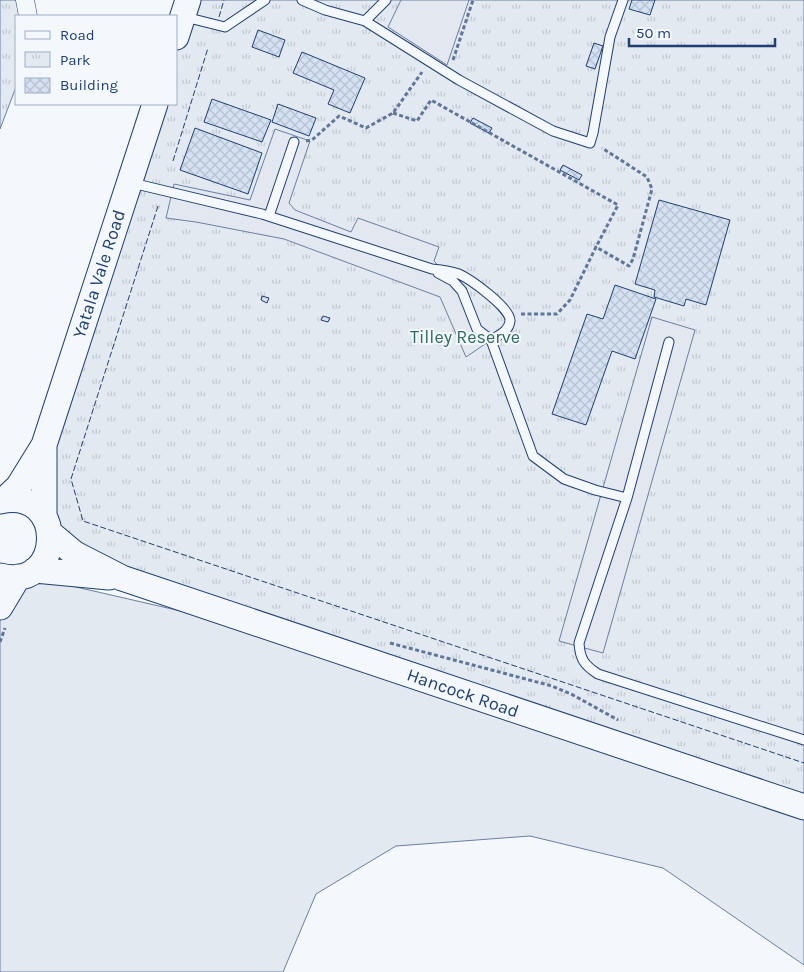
<svg xmlns="http://www.w3.org/2000/svg" width="804" height="972" font-family="Karla,sans-serif">
<defs>
<pattern id="park-tufts" width="24" height="20" patternUnits="userSpaceOnUse" patternTransform="scale(1.25)"><rect width="24" height="20" fill="#e3e9f0"/><path d="M3 7l-1-3M5 7V3M7 7l1-3M15 17l-1-3M17 17v-4M19 17l1-3" fill="none" stroke="#c2c9d1"/></pattern>
<pattern id="building-cross-hatch" width="8" height="8" patternUnits="userSpaceOnUse" patternTransform="scale(1.25)"><rect width="8" height="8" fill="#d5e0f0"/><path d="M0 0l8 8M0 8l8-8" fill="none" stroke="#b6c1d1"/></pattern>
</defs>
<rect width="100%" height="100%" fill="#f4f7fb"/>
<!-- green -->
<path fill="#e3e9f0" stroke="#687fa3" d="M24,575L311,641L804,806V965L663,868L530,836L396,846L316,894L283,972H0V604Z"/>
<!-- park -->
<path fill="url(#park-tufts)" stroke="#687fa3" d="M0,0H29L30,16H16V87L0,129Z
M188,0H804V807L122,578L50,533L44,479L155,104H176V37Z"/>
<!-- parking -->
<path fill="#e3e8f0" stroke="#687fa3" d="M401,0H469L447,65L388,27Z
M275,129L310,141L289,203L295,210L351,232L358,218L439,247L434,261L453,281L477,329L491,340L466,357L440,297L284,239L196,222L166,218L174,184L250,200Z
M652,317L695,330L603,653L559,641Z"/>
<!-- building -->
<path fill="url(#building-cross-hatch)" stroke="#1d3f73" d="M632,0H655L650,15L629,9Z
M258,30L285,40L279,57L252,47Z
M594,43L603,46L595,69L586,66Z
M302,52L365,78L350,113L328,104L334,90L293,73Z
M212,99L271,120L262,142L204,122Z
M278,104L316,118L309,136L272,122Z
M473,118L492,128L489,133L470,123Z
M195,128L262,153L248,194L180,170Z
M563,165L582,175L579,180L560,170Z
M659,200L730,220L706,305L686,299L684,306L654,297L655,290L635,284Z
M615,285L656,299L635,359L612,351L586,425L552,414L587,314L603,319Z
M262,296L269,298L267,303L261,300Z
M323,316L330,318L328,322L321,320Z"/>
<g fill="none" stroke-linecap="round" stroke-linejoin="round">
<defs>
<path id="lane" d="M302,0L325,10L365,21L459,80L553,131L590,143L593,133L610,37L623,0
M185,17L225,27L265,0
M365,21L386,0
M132,183L262,214L432,269C441,270 450,271 459,274C470,279 511,308 510,321C509,331 499,335 491,340
M269,216L294,142
M438,273L453,281L462,291L477,329L491,340L533,456L564,479L595,490L627,498
M669,342L627,498L579,643C580,659 584,665 598,674L804,740"/>
<path id="street" d="M25,0L28,16"/>
<path id="secondary" d="M176,37L188,0
M44,445V517
M4,500L18,487L44,445L155,104
M0,501C67,486 65,592 0,576
M50,533L75,554L122,578L804,807
M35,570L109,577
M0,607L18,577"/>
</defs>
<!-- lane casing -->
<use href="#lane" stroke="#1d3f73" stroke-width="11"/>
<!-- street casing -->
<use href="#street" stroke="#1d3f73" stroke-width="19"/>
<!-- secondary casing -->
<use href="#secondary" stroke="#1d3f73" stroke-width="27"/>
<!-- path -->
<path stroke="#5e769c" stroke-width="3" stroke-dasharray="4 2.5" stroke-linecap="butt" d="M453,60L473,0
M393,113L417,121L431,100L618,205L596,247
M306,141L312,140L339,116L366,128L393,113L422,72
M521,314H557L570,300L596,247L629,266L633,259L652,189L647,177L602,148
M0,642L5,628
M390,643L552,686L573,695L618,720"/>
<!-- lane -->
<use href="#lane" stroke="#f4f7fb" stroke-width="9"/>
<!-- street -->
<use href="#street" stroke="#f4f7fb" stroke-width="18"/>
<!-- secondary -->
<use href="#secondary" stroke="#f4f7fb" stroke-width="25"/>
<!-- fence -->
<path stroke="#1d3f73" stroke-width="1" stroke-dasharray="6 2.5" stroke-linecap="butt" d="M219,17L224,0
M173,161L208,48
M158,206L71,479L83,521L804,763"/>
</g>
<g text-anchor="middle" stroke-width="4" stroke-linejoin="round" paint-order="stroke">
<!-- street labels -->
<g font-size="18" fill="#1d3f73" stroke="#f4f7fb">
<text transform="translate(99 274) rotate(-72)" y="6">Yatala Vale Road</text>
<text transform="translate(463 693) rotate(19)" y="6">Hancock Road</text>
</g>
<!-- park labels -->
<g font-size="18" fill="#2c6c60" stroke="#f4f7fb">
<text x="465" y="343">Tilley Reserve</text>
</g>
</g>
<!-- legend -->
<rect x="15" y="15" width="162" height="90" fill="#f4f7fb" stroke="#9eadc5"/>
<rect x="25" y="31" width="25" height="8" fill="#f4f7fb" stroke="#9eadc5"/>
<text x="60" y="40" font-size="15" fill="#1d3f73">Road</text>
<rect x="25" y="52" width="25" height="15" fill="url(#park-tufts)" stroke="#9eadc5"/>
<text x="60" y="65" font-size="15" fill="#1d3f73">Park</text>
<rect x="25" y="78" width="25" height="15" fill="url(#building-cross-hatch)" stroke="#9eadc5"/>
<text x="60" y="90" font-size="15" fill="#1d3f73">Building</text>
<!-- scale -->
<path d="M629 38v8h146v-8" fill="none" stroke="#1d3f73" stroke-width="2.5"/>
<text x="636" y="38" font-size="15" fill="#1d3f73" stroke="#f4f7fb" stroke-width="4" paint-order="stroke">50 m</text>
</svg>
